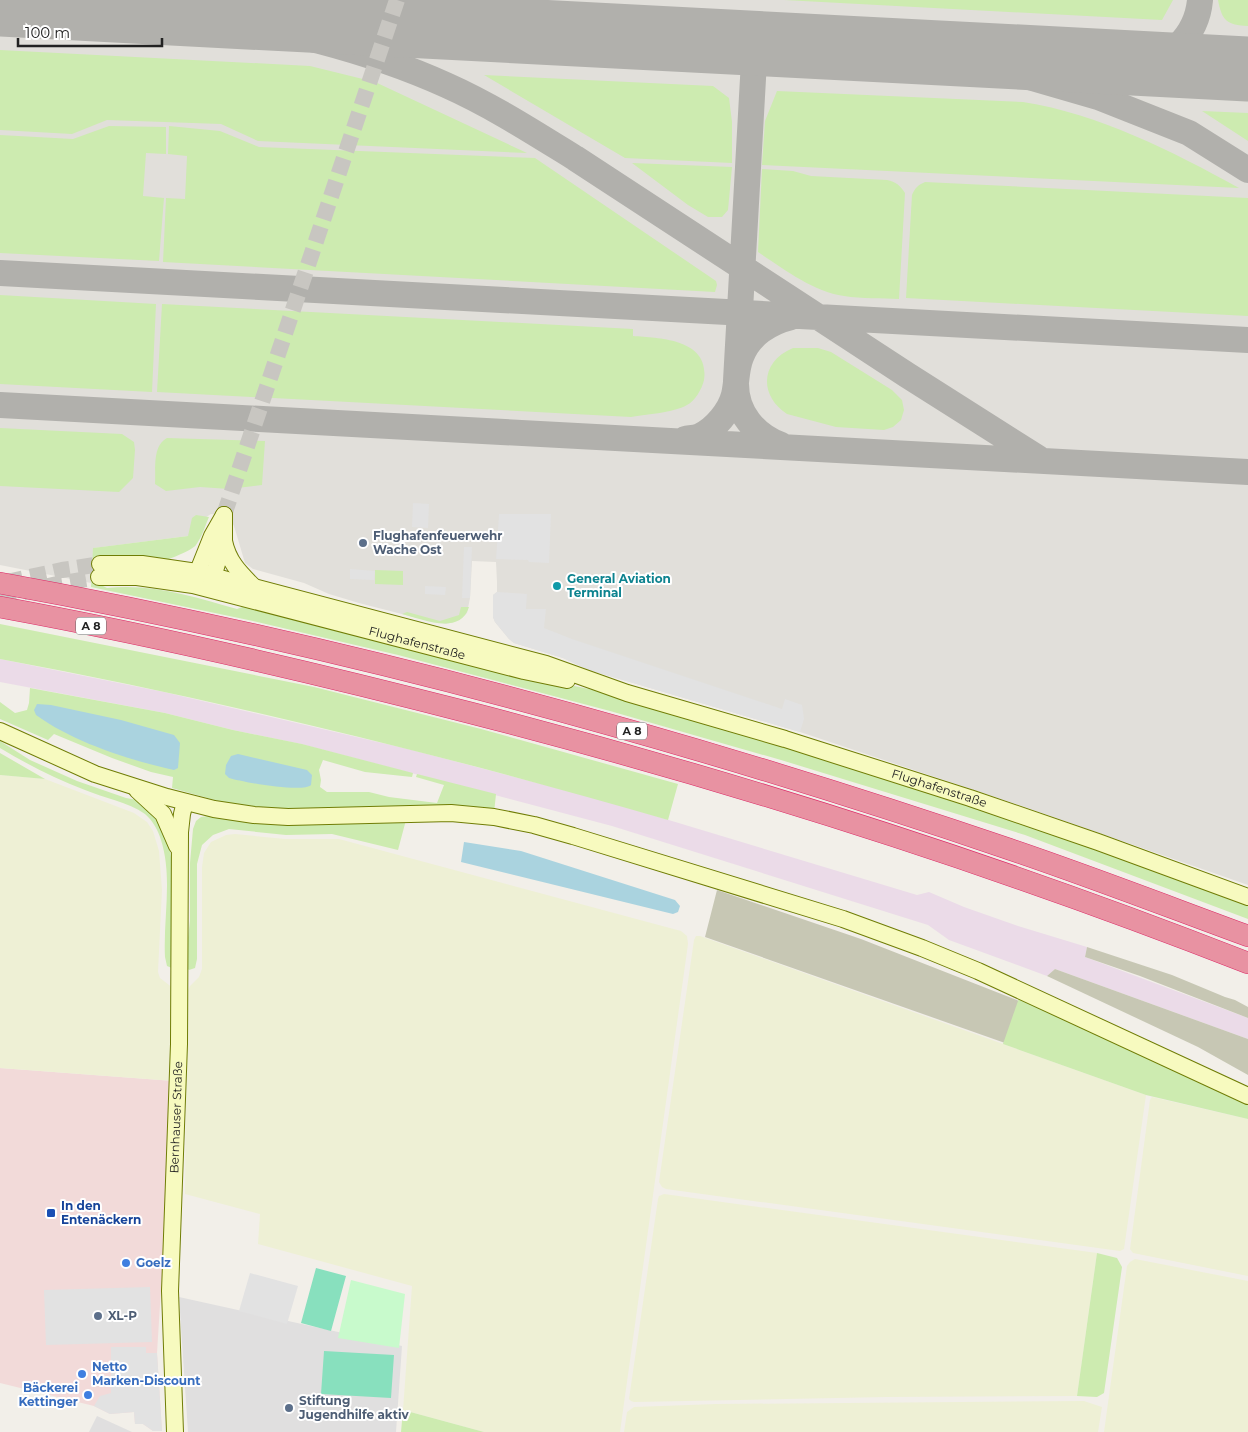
<svg xmlns="http://www.w3.org/2000/svg" width="1248" height="1432" font-family="Montserrat,sans-serif">
<rect width="100%" height="100%" fill="#f2efe9"/>
<!-- residential -->
<path fill="#e0dfdf" d="M179,1297L402,1346L396,1432H188Z
M97,1416L132,1432H89Z"/>
<!-- commercial -->
<path fill="#f2dad9" d="M0,1068L174,1081L157,1353L162,1431H153L143,1424H135L134,1412L110,1414L94,1406L0,1383Z"/>
<!-- industrial -->
<path fill="#ebdbe8" d="M0,659L164,692L408,749L599,799L917,895L929,892L964,907L1018,926L1087,947L1085,957L1248,1018V1039L1055,969L1047,976L949,940L928,925L612,826L301,744L233,730L165,713L0,682Z"/>
<!-- airport -->
<path fill="#e1dfda" d="M0,0H1248V885L1019,805L800,732L589,670L563,658L514,643L509,639L495,622L493,617V595L497,592V582L496,562L472,561L470,598L467,613L459,620L446,624L429,621L359,603L329,594L304,583L253,569L245,563L234,526L231,521L224,515L211,514L203,519L188,536L94,548L91,583L0,565Z"/>
<!-- construction -->
<path fill="#c7c7b4" d="M717,890L861,939L1019,1001L1005,1043L705,937Z
M1087,947L1172,975L1225,997L1235,1000L1248,1007V1018L1140,976L1085,957Z
M1055,969L1248,1039V1075L1198,1047L1047,976Z"/>
<!-- farmland -->
<path fill="#eef0d5" d="M0,775L45,779L134,813L147,822L153,831L159,851L162,890L158,972L160,978L173,988L174,1081L0,1068Z
M235,834L285,839H339L681,931L687,936L688,944L620,1432H484L403,1410L412,1286L258,1244L260,1214L185,1194L187,993L190,986L199,977L202,969V867L204,853L211,842L226,835Z
M696,936H700L1146,1095L1124,1249L1120,1251L666,1189L662,1187L659,1182L694,940Z
M1152,1097L1248,1119V1276L1133,1253L1130,1249L1150,1100Z
M664,1194L1097,1253L1077,1396L886,1397L634,1402L631,1401L629,1399L658,1199L659,1196Z
M1135,1259L1248,1281V1432H1104L1127,1266L1130,1262Z
M1084,1401L1102,1407L1098,1432H624L627,1412L634,1407L716,1404Z"/>
<!-- grass -->
<path fill="#cdebb0" d="M784,0H1173L1162,20Z
M1218,0H1248V26C1227,25 1222,21 1218,0Z
M0,50L310,66L375,82L527,153L258,141L221,124L107,120L72,134L0,130Z
M484,75L713,86L729,98L732,122V163L625,158Z
M777,91L1023,102C1099,114 1172,151 1239,188L762,165L765,121Z
M1202,111L1248,113V141Z
M109,126L166,127V154L146,153L143,196L164,198L159,261L0,253V135L73,139Z
M169,126L220,131L259,147L535,158L716,281L717,285L715,292L163,262L166,198L185,199L187,156L168,154Z
M632,163L732,167L728,210L722,217H708L688,205Z
M762,169L793,171L811,176L887,180C896,182 900,185 905,193L899,299C882,298 862,299 844,296C812,291 784,269 758,252Z
M925,182L1248,198V316L906,298L912,195C915,188 918,185 925,182Z
M0,295L156,304L152,392L0,384Z
M162,304L633,329V336C660,338 710,339 704,380C702,389 695,401 687,405C673,413 647,414 631,417L157,392Z
M793,348H818L831,352L892,390L902,400L904,410L901,420L893,427L884,430L836,427L787,414C758,395 761,361 793,348Z
M0,428L122,434L134,442L135,450L133,478L119,492L0,486Z
M167,438L265,441L262,485L229,489L200,487L166,491L155,484C156,469 152,446 167,438Z
M196,515L209,517C205,526 202,537 196,545C186,557 118,575 99,581L103,586L107,588C152,583 195,597 237,609L245,606L511,673L594,690L687,715L1064,834L1248,903V919L1025,835L781,760L610,711L398,655L253,621L91,587L93,548L188,536L192,518Z
M375,570L403,571V585L375,584Z
M461,607H469C460,636 422,619 402,614L407,612L440,621L459,615Z
M0,624L314,687L481,729L678,784L668,820C448,756 225,701 0,659Z
M30,688L165,713L233,730L302,744L413,773L412,777L365,772L323,760L319,770L321,780L320,787L327,792H369L389,797L437,803L444,785L416,777L417,774L496,794L494,813L266,808L218,801L172,788L173,777L151,772L112,758L54,734L48,740L0,719V702L15,713L27,710L29,703Z
M0,741L30,760L77,781L126,798L138,800L152,808L169,844L173,870L172,968L167,966L165,957C163,918 173,878 161,840C158,830 153,821 145,814C128,802 104,798 85,790C55,779 27,764 0,748Z
M0,753L45,779L0,775Z
M208,816L250,823L296,825L406,820L398,850L332,834L286,835L229,829L213,835L202,845L197,864V959L195,968L189,970L186,967V955L190,921V863L193,829L196,821L201,817Z
M1019,998L1248,1103V1119L1146,1095L1003,1044Z
M1097,1253L1117,1258L1122,1267L1104,1393L1097,1397L1077,1396Z
M403,1410L484,1432H401Z"/>
<!-- park -->
<path fill="#c8facc" d="M351,1280L405,1294L399,1348L338,1338Z"/>
<!-- pitch -->
<path fill="#88e0be" d="M316,1268L346,1276L331,1331L301,1323Z
M324,1351L394,1355L391,1398L321,1394Z"/>
<!-- parking -->
<path fill="#e2e2e2" d="M413,503L429,504L428,528L412,527Z
M499,514H551L549,563L529,562L528,560L496,559Z
M464,547H472L470,598H462Z
M350,569L375,571L374,580L350,579Z
M425,586L446,587L445,595L425,594Z
M497,592L527,594L526,609H546L544,628L572,639L782,709L785,699L802,705L804,719L800,732L589,670L563,658L514,643L509,639L495,622L493,617V595Z
M250,1273L298,1286L287,1324L239,1311Z
M150,1287L152,1342L46,1345L44,1290Z
M111,1347H146V1353H157L162,1431H153L143,1424H135L134,1412L110,1414L94,1406L100,1396L111,1393Z"/>
<!-- water -->
<path fill="#aad3df" d="M37,704L51,705L121,720L174,735L180,743L178,768L174,770C129,760 73,742 36,715L34,710Z
M238,754L307,770L312,775L311,785C303,793 242,782 229,778L225,774L226,765L231,756Z
M464,842L521,851L675,900L680,906L678,912L673,914L461,862Z"/>
<g fill="none" stroke-linecap="round" stroke-linejoin="round">
<!-- taxiway -->
<path stroke="#b1b0ac" stroke-width="26" d="M190,14C278,29 364,48 446,85C491,105 533,132 575,158L907,375L1038,458
M946,53L1098,97L1189,133L1248,170
M1133,63C1169,65 1197,34 1200,0
M0,273L1248,340
M736,381L755,43
M736,384C736,413 755,435 781,445
M0,405L1248,472
M685,439C689,438 695,438 700,436C715,429 730,411 734,395C737,382 736,369 741,357C749,335 770,322 791,317"/>
<!-- runway -->
<path stroke="#b1b0ac" stroke-width="65" d="M0,4L1248,69"/>
<!-- secondary-tunnel -->
<path stroke="#c8c6c1" stroke-width="16" stroke-dasharray="16 8" stroke-linecap="butt" d="M224,515L397,0
M7,582L62,570L100,564
M0,598L57,584L99,577"/>
<defs>
<g id="secondary">
<path d="M224,541C228,561 239,572 253,586"/>
<path id="s1" d="M100,564H142L197,572L546,664L627,693L785,739L970,798L1098,842L1248,897"/>
<path id="s2" d="M99,577H137L193,585L524,671L567,680"/>
<path d="M194,581L212,536L224,515"/>
<path d="M210,587L224,541V515"/>
<path d="M0,731L95,774L167,797L214,809L254,815L288,817L451,813L494,817L534,825L573,836L843,919L922,948L978,971L1248,1096"/>
<path d="M137,790L163,814L177,846"/>
<path id="s3" d="M175,1432L170,1291L179,1044L180,832L182,814L185,802"/>
</g>
<path id="motorway" d="M0,583C342,645 680,737 1009,849C1089,876 1169,907 1248,936
M0,607C158,636 316,673 471,713C735,781 995,864 1248,963"/>
</defs>
<!-- secondary casing -->
<use href="#secondary" stroke="#707d05" stroke-width="18"/>
<!-- motorway casing -->
<use href="#motorway" stroke="#dc2a67" stroke-width="22"/>
<!-- secondary -->
<use href="#secondary" stroke="#f7fabf" stroke-width="16"/>
<!-- motorway -->
<use href="#motorway" stroke="#e892a2" stroke-width="21"/>
</g>
<!-- markers -->
<g fill="#5c6f8a" stroke="#fff" stroke-width="2">
<circle cx="363" cy="543" r="5"/>
<circle cx="98" cy="1316" r="5"/>
<circle cx="289" cy="1408" r="5"/>
</g>
<circle fill="#0f9aa8" stroke="#fff" stroke-width="2" cx="557" cy="586" r="5"/>
<rect fill="#1a4fb4" stroke="#fff" stroke-width="2" x="46" y="1208" width="10" height="10" rx="2.5"/>
<g fill="#3f7fe0" stroke="#fff" stroke-width="2">
<circle cx="126" cy="1263" r="5"/>
<circle cx="82" cy="1374" r="5"/>
<circle cx="88" cy="1395" r="5"/>
</g>
<g text-anchor="middle" stroke-width="4" stroke-linejoin="round" paint-order="stroke">
<!-- shield labels -->
<g fill="#fff" stroke="#646464" stroke-width="1">
<rect x="76" y="617.5" width="30" height="17" rx="4"/>
<rect x="617" y="722.5" width="30" height="17" rx="4"/>
</g>
<g font-size="11" font-weight="bold" fill="#222">
<text x="91" y="630">A 8</text>
<text x="632" y="735">A 8</text>
</g>
<!-- service labels -->
<g font-size="12" font-weight="bold" fill="#4e5e75" stroke="#fff" text-anchor="start">
<text x="373" y="540">Flughafenfeuerwehr<tspan x="373" dy="14">Wache Ost</tspan></text>
<text x="108" y="1320">XL-P</text>
<text x="299" y="1405">Stiftung<tspan x="299" dy="14">Jugendhilfe aktiv</tspan></text>
</g>
<!-- culture labels -->
<g font-size="12" font-weight="bold" fill="#0d838f" stroke="#fff" text-anchor="start">
<text x="567" y="583">General Aviation<tspan x="567" dy="14">Terminal</tspan></text>
</g>
<!-- street labels -->
<g font-size="12" fill="#222" stroke="#fff">
<text dy="4" stroke="none"><textPath href="#s2" startOffset="326">Flughafenstraße</textPath></text>
<text dy="4" stroke="none"><textPath href="#s1" startOffset="871">Flughafenstraße</textPath></text>
<text dy="4" stroke="none"><textPath href="#s3" startOffset="315">Bernhauser Straße</textPath></text>
</g>
<!-- transit labels -->
<g font-size="12" font-weight="bold" fill="#164399" stroke="#fff" text-anchor="start">
<text x="61" y="1210">In den<tspan x="61" dy="14">Entenäckern</tspan></text>
</g>
<!-- shop labels -->
<g font-size="12" font-weight="bold" fill="#366cbe" stroke="#fff" text-anchor="start">
<text x="136" y="1267">Goelz</text>
<text x="92" y="1371">Netto<tspan x="92" dy="14">Marken-Discount</tspan></text>
<text x="78" y="1392" text-anchor="end">Bäckerei<tspan x="78" dy="14">Kettinger</tspan></text>
</g>
</g>
<!-- scale -->
<path d="M18 38v8h144v-8" fill="none" stroke="#222222" stroke-width="2.5"/>
<text x="25" y="38" font-size="15" fill="#222222" stroke="#ffffff" stroke-width="4" paint-order="stroke">100 m</text>
</svg>
